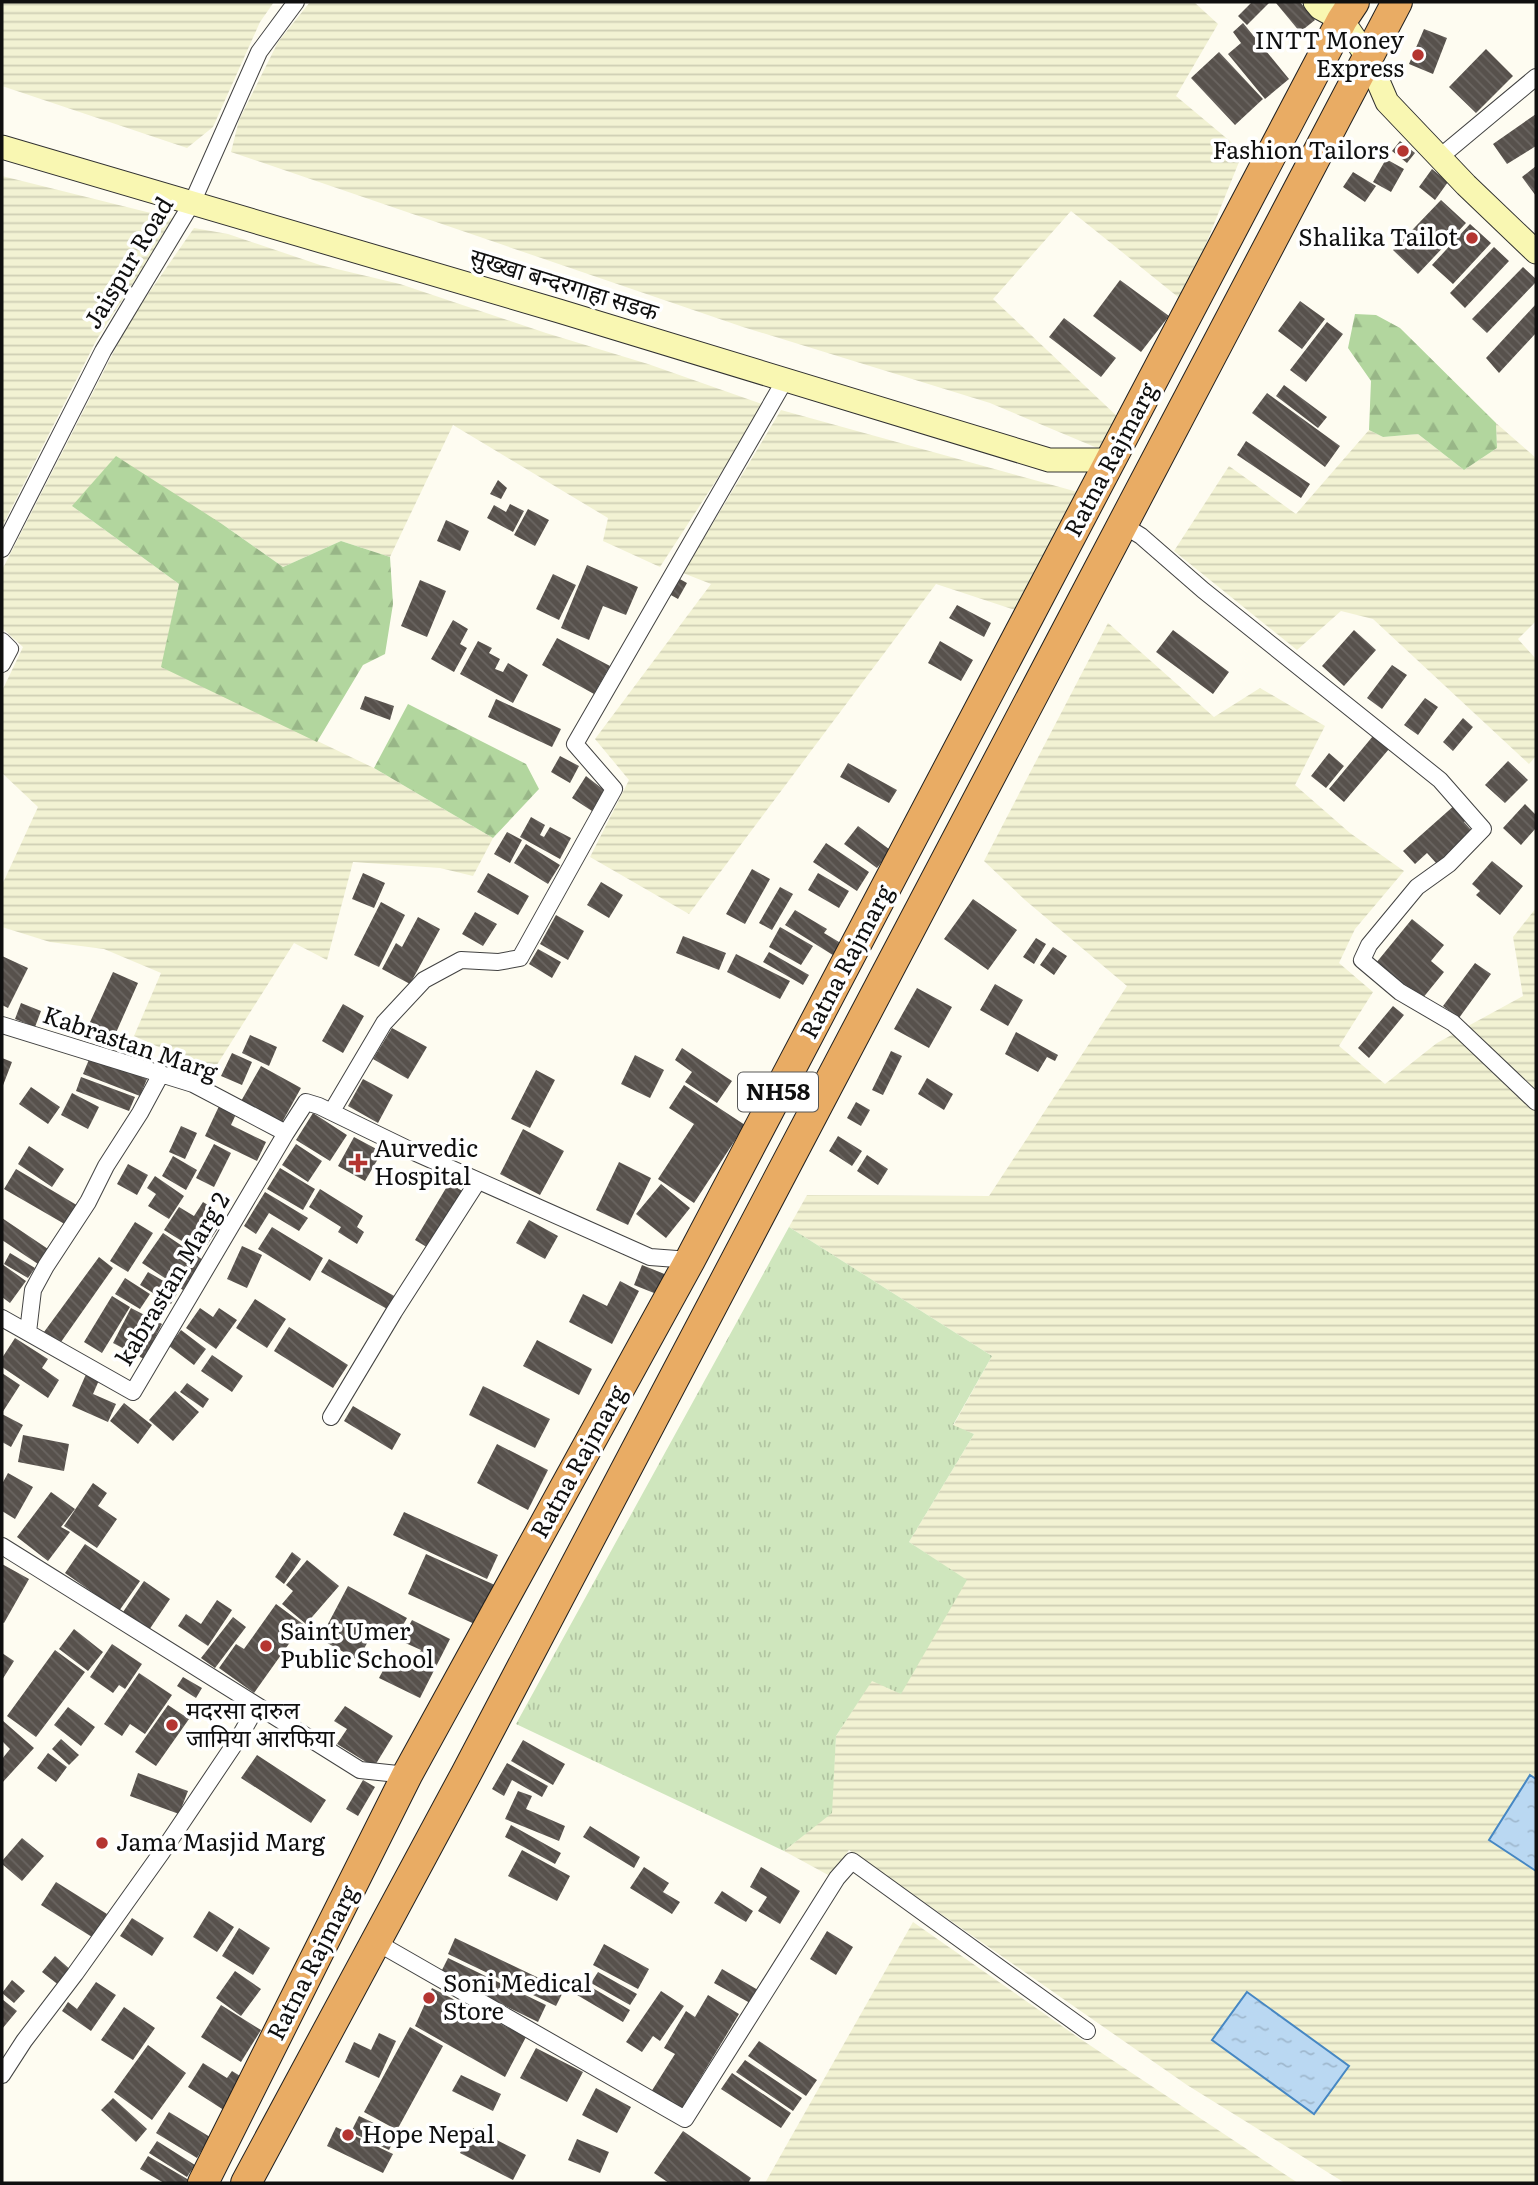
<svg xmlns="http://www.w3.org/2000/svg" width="1538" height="2185" font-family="Literata,'Noto Sans Devanagari',serif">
<defs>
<pattern id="farmland-rules" width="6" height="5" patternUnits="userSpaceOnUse" patternTransform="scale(1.75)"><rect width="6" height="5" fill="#f2f2d3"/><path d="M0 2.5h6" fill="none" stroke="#ceceb4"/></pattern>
<pattern id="grass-tufts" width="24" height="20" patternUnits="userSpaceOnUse" patternTransform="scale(1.75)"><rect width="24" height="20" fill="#cfe6bd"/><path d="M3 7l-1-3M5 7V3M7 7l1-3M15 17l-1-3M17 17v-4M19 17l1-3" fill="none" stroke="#b1c4a1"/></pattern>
<pattern id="forest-firs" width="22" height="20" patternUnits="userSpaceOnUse" patternTransform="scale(1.75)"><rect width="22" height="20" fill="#b2d69e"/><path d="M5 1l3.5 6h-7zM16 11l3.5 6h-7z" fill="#98b687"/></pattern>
<pattern id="water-ripples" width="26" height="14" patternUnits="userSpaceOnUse" patternTransform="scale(1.75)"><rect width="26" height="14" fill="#bad8f2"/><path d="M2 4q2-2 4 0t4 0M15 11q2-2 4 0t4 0" fill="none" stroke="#9fb8ce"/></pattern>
<pattern id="building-back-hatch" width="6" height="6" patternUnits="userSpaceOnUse" patternTransform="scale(1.75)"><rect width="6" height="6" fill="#57514c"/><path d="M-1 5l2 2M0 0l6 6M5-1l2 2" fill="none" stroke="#6a6561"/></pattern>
</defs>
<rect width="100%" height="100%" fill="#fefcf1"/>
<!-- farmland -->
<path fill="url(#farmland-rules)" d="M2,2H274L260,22L213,127L187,148L2,86Z
M310,2H1194L1218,24L1176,96L1243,152L1183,301L1071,211L993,299L1120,419L1114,455L990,403L743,327L231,152L239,120L278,42Z
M2,176L175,219L97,339L2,527Z
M194,228L228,234L320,265L400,284L546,333L648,364L765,405L660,567L603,541L608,518L453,425L390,557L341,541L283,567L222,524L72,506L179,584L162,667L374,768L493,838L473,876L440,868L353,862L327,960L294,943L213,1071L134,1036L161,973L104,949L50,942L2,927V885L38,807L2,773V691L23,647L2,628V570L130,320Z
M781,410L1085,494L1024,613L936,584L689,914L590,857L629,780L595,739L711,584L683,573Z
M1496,423L1536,458V621L1518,639L1536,659V756L1529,764L1373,619L1341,611L1297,650L1174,551L1229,466L1296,514L1369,430L1383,437L1418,434L1464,470L1497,448Z
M1108,623L1214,717L1260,688L1325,726L1295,785L1350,833L1404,871L1355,929L1339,963L1373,992L1339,1046L1385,1084L1437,1043L1523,996L1513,937L1536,908V2183H1345L1187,2085L849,1850L830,1876L784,1851L831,1813L836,1736L872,1680L900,1693L966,1580L909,1542L974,1434L953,1426L992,1356L789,1227L807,1195L989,1196L1127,986L1025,900L984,861Z
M913,1922L1079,2038L1298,2183H765Z"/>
<!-- grass -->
<path fill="url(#grass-tufts)" d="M789,1227L992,1356L953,1425L974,1434L909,1542L967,1580L901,1694L872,1681L836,1736L832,1813L784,1851L516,1724Z"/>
<!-- forest -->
<path fill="url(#forest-firs)" d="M1355,314L1376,315L1400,328L1496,423L1497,448L1464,470L1418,434L1383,437L1369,430L1371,381L1348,348Z
M116,456L222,524L283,567L341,541L390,557L393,604L385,654L363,665L317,742L161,667L179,584L72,506Z
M408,704L526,764L539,789L493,838L374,768Z"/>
<!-- water -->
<path fill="url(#water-ripples)" stroke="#4687c3" stroke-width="2" d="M1530,1775L1536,1779V1871L1489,1840Z
M1247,1992L1349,2066L1314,2114L1212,2040Z"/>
<!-- building -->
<path fill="url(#building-back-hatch)" d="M1252,2H1270L1247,25L1238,16Z
M1277,2H1300L1315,20L1300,32L1276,3Z
M1243,23L1289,79L1265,99L1228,54L1241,43L1233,32Z
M1424,29L1447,38L1433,74L1409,64Z
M1486,49L1513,76L1476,113L1449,87Z
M1219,52L1263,99L1235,125L1191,78Z
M1536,114V146L1507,164L1493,144Z
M1400,141L1415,153L1407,163L1392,151Z
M1386,159L1404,169L1391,192L1373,182Z
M1536,166V196L1522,177Z
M1432,169L1448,182L1435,200L1419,187Z
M1353,172L1376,186L1365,202L1343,187Z
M1441,200L1466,223L1418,274L1393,250Z
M1470,224L1491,243L1453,284L1432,265Z
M1494,247L1509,261L1465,308L1450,293Z
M1523,267L1536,279V282L1487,333L1472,319Z
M1120,280L1169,316L1141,352L1093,316Z
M1300,301L1325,319L1302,349L1278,331Z
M1536,304V333L1499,373L1486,358Z
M1064,318L1116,358L1101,377L1049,337Z
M1327,322L1343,334L1306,382L1290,370Z
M1284,385L1327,417L1318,428L1276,396Z
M1267,393L1340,446L1325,467L1252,413Z
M1246,441L1310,484L1301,498L1237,455Z
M498,480L507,488L501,499L490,494Z
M510,504L524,511L513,532L487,518L494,505L506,512Z
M528,509L549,520L535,546L514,535Z
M446,520L469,531L460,551L437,541Z
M587,565L638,587L626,615L603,606L589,640L561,628Z
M553,574L576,585L559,620L536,609Z
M678,578L687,583L678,599L669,594Z
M420,580L446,591L427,637L401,626Z
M957,605L991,623L984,637L949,618Z
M453,620L468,629L460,644L467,648L454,672L431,659Z
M1173,630L1229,672L1213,694L1156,652Z
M1354,630L1376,650L1344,686L1322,666Z
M557,638L610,666L594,694L542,665Z
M478,641L492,648L489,653L500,659L495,669L503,672L508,663L528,675L513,703L460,674Z
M940,641L973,660L961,681L928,663Z
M1392,665L1407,675L1382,709L1367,698Z
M365,696L394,706L390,720L360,709Z
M1425,698L1438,707L1418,735L1404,725Z
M496,699L561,729L552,747L488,717Z
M1463,718L1473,727L1453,751L1443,742Z
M1373,736L1389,749L1344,802L1329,789Z
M1329,753L1344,766L1326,788L1311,776Z
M560,756L579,766L570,783L551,772Z
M1508,761L1528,780L1505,803L1485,785Z
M848,763L897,790L889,803L840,777Z
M586,776L604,790L592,811L572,798Z
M1456,804L1468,818L1464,822L1473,832L1437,864L1427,853L1415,864L1403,851Z
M1525,804L1536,815V828L1521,845L1503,828Z
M531,817L545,825L540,835L544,837L550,827L571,838L560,859L520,837Z
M858,826L897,855L884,859L877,868L844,844Z
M507,832L522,840L510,863L494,854Z
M826,843L869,872L857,891L813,862Z
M526,844L560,865L548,884L514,863Z
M1492,861L1523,886L1500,915L1476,895L1480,891L1472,884Z
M752,869L770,879L745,924L726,914Z
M363,873L385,883L374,908L352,899Z
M488,873L529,896L518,915L477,892Z
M818,873L849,891L839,908L808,890Z
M601,882L623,895L609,918L587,905Z
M780,887L793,894L772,930L759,923Z
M973,899L1017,930L988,970L944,939Z
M381,902L405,915L379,967L354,955Z
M795,910L827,929L824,933L844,945L836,957L785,925Z
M475,912L497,924L483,946L462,934Z
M556,915L584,931L568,960L540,944Z
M418,917L440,929L410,984L382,969L396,943L402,947Z
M1412,919L1444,945L1431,961L1444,972L1422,999L1376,963Z
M780,927L813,946L801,965L769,947Z
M683,936L726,953L719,970L676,953Z
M1036,938L1046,944L1034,964L1023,957Z
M1053,947L1067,956L1054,975L1040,965Z
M538,949L561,962L552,978L529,964Z
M769,952L809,975L803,985L763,962Z
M736,954L790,981L780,999L727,972Z
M2,956L28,968L8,1008L2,1005Z
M1475,963L1491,974L1459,1018L1443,1006Z
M113,972L138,983L111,1044L85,1033Z
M995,984L1023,1000L1008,1026L980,1010Z
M917,988L952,1007L929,1048L894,1029Z
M21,1003L41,1011L35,1027L15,1019Z
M343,1004L364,1016L343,1053L322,1041Z
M1393,1006L1404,1015L1369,1058L1358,1048Z
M392,1028L427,1047L408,1079L373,1059Z
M1016,1032L1058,1055L1055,1061L1047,1057L1038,1072L1005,1054Z
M250,1035L277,1047L269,1066L242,1053Z
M682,1048L732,1081L717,1103L685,1082L692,1072L675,1060Z
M891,1051L902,1056L883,1095L872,1090Z
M232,1053L252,1062L242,1085L221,1076Z
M635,1055L664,1070L650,1098L621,1084Z
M90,1057L147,1079L140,1096L83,1074Z
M2,1058L12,1062L2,1088Z
M261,1066L301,1088L280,1126L240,1103Z
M536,1070L555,1080L530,1128L511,1119Z
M81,1077L135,1097L129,1111L76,1091Z
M927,1078L953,1094L944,1110L918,1094Z
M363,1079L393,1095L378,1123L348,1106Z
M684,1085L745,1125L694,1203L658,1179L694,1124L669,1108Z
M31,1087L60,1107L48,1124L19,1104Z
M72,1093L99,1107L88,1129L61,1115Z
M856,1102L870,1110L861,1126L847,1118Z
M220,1104L237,1112L231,1125L266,1142L257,1161L205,1136Z
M313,1113L347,1135L330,1161L296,1140Z
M181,1126L197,1133L185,1159L169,1152Z
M523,1129L564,1151L540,1195L500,1174Z
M838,1136L862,1151L852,1166L829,1151Z
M354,1137L382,1152L365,1181L338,1166Z
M214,1144L231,1153L214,1187L196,1178Z
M296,1144L322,1161L308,1182L282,1165Z
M29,1146L64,1169L52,1187L18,1164Z
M867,1155L888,1169L878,1185L857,1171Z
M173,1156L197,1170L186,1190L162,1176Z
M619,1162L651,1178L628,1225L596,1210Z
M128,1164L148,1175L137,1195L117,1184Z
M280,1168L315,1189L303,1210L267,1189Z
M16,1169L80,1207L68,1226L4,1189Z
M155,1176L184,1196L169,1219L148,1206L156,1194L147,1188Z
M449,1183L464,1192L430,1249L415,1240Z
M661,1184L690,1208L666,1238L636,1214Z
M320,1189L363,1216L357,1227L364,1232L357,1244L338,1232L341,1227L309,1207Z
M265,1192L308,1218L299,1231L269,1213L256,1234L244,1226Z
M203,1202L226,1216L207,1245L190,1235L185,1243L164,1230L179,1207L194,1216Z
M2,1218L48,1249L38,1264L2,1240Z
M529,1220L558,1236L545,1259L516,1243Z
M135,1222L153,1233L128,1272L110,1261Z
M272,1227L323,1258L310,1281L258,1249Z
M163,1233L203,1260L183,1290L142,1263Z
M242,1246L262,1255L247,1288L227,1279Z
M10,1253L35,1268L28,1278L4,1264Z
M99,1257L113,1268L61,1342L44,1332Z
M329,1259L396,1297L389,1310L321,1272Z
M2,1264L26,1281L10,1303L2,1297Z
M642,1265L672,1277L664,1297L634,1285Z
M148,1272L179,1290L171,1304L140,1285Z
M125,1278L150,1294L140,1309L115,1294Z
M620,1281L639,1291L612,1344L569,1322L583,1294L607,1306Z
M112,1296L130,1307L102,1353L84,1342Z
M255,1299L286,1319L267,1348L236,1328Z
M131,1308L162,1324L144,1359L113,1343Z
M200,1308L213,1317L219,1308L237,1320L216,1349L186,1328Z
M289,1327L348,1365L333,1388L274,1351Z
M181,1330L206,1349L194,1365L169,1346Z
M15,1338L48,1359L42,1368L59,1380L48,1398L2,1367V1358Z
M537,1340L592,1369L579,1395L523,1366Z
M212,1355L243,1376L232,1392L201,1371Z
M87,1372L100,1378L93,1394L116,1404L108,1422L72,1406Z
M2,1373L20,1385L2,1413Z
M187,1383L209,1399L203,1408L180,1392Z
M483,1386L550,1419L535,1448L469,1415Z
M175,1391L199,1412L173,1441L149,1420Z
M124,1403L152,1425L138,1444L110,1421Z
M353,1406L401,1434L392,1450L344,1421Z
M2,1414L23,1425L11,1447L2,1442Z
M23,1435L69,1444L64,1471L18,1462Z
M497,1444L548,1470L528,1510L477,1483Z
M8,1473L33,1487L15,1519L2,1511V1484Z
M93,1483L107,1493L98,1506L117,1519L97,1548L64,1526Z
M51,1492L75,1509L61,1527L70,1532L48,1561L17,1537Z
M404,1512L498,1555L487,1579L393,1535Z
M85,1544L140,1581L119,1611L65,1573Z
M292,1552L301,1559L284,1584L275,1577Z
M426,1554L506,1590L488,1630L408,1594Z
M307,1560L339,1586L306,1624L282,1604L293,1591L286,1585Z
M2,1564L29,1579L4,1623L2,1622Z
M144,1581L170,1599L149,1630L123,1612Z
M348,1586L407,1618L394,1641L374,1630L358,1660L320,1639Z
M217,1600L232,1610L208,1646L178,1626L186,1614L201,1624Z
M276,1604L303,1624L254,1693L219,1668L236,1644L244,1649Z
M233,1617L246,1627L215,1668L201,1658Z
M412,1620L450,1639L420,1698L379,1678L389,1659L411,1670L421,1650L401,1641Z
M74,1629L103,1652L88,1671L59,1649Z
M112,1644L142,1664L125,1689L119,1685L113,1693L90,1677Z
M55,1650L85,1672L36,1737L7,1716Z
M2,1653L14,1661L2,1680Z
M139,1673L172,1695L145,1734L130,1724L122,1736L104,1724Z
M183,1677L202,1688L196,1698L177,1686Z
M168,1705L189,1719L156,1766L135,1752Z
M345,1706L393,1736L374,1767L337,1744L347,1729L334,1721Z
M68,1707L95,1727L81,1746L54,1725Z
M2,1720L34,1748L2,1783V1759L10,1749L2,1741Z
M61,1739L79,1755L69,1765L52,1749Z
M523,1740L565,1764L553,1785L511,1761Z
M48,1753L67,1767L56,1782L37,1768Z
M257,1755L326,1800L311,1823L241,1778Z
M507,1763L548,1786L542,1797L512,1780L504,1796L492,1789Z
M138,1773L188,1791L179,1814L130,1796Z
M363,1780L375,1787L358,1816L346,1809Z
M518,1791L532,1796L526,1809L565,1826L559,1841L505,1819Z
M511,1825L561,1853L555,1864L505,1837Z
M590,1826L640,1857L634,1868L583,1837Z
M22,1838L44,1856L22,1881L2,1864V1861Z
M522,1850L570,1876L557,1901L508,1876Z
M644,1867L669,1883L663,1892L680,1902L672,1914L630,1888Z
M761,1867L800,1891L780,1924L758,1911L767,1897L750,1887Z
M56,1882L107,1914L92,1937L41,1905Z
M722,1891L753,1911L746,1922L714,1903Z
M209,1911L234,1927L217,1952L193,1937Z
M132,1918L164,1938L152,1956L120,1936Z
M239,1928L270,1948L253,1975L222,1956Z
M827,1931L853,1947L836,1975L810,1959Z
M455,1938L564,1990L556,2006L448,1954Z
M604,1944L649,1969L638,1989L593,1965Z
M55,1956L72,1971L60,1986L42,1972Z
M448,1958L546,2005L538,2022L440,1974Z
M722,1969L758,1990L750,2003L714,1983Z
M235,1971L261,1989L241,2016L216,1998Z
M598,1972L637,1994L630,2005L591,1983Z
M12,1980L25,1991L14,2003L2,1993Z
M579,1980L630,2010L623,2022L572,1992Z
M96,1982L116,1995L91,2031L62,2011L68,2002L77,2009Z
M432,1988L526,2037L505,2077L415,2026Z
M661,1991L684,2006L660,2041L653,2036L642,2052L626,2042Z
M708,1995L739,2014L681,2110L651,2092L675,2054L664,2048L686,2011L695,2017Z
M2,1999L17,2011L2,2029Z
M221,2005L261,2030L241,2062L201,2037Z
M124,2007L155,2028L133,2060L101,2040Z
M410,2027L443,2046L397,2130L364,2112Z
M379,2033L396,2041L379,2078L345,2062L354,2042L371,2050Z
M759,2041L817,2080L806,2096L748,2056Z
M148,2045L186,2073L152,2120L114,2092Z
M536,2048L583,2072L567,2102L520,2078Z
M745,2060L802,2098L793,2111L736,2072Z
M203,2063L227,2078L232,2071L250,2082L230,2114L188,2087Z
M732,2073L791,2113L781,2128L721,2089Z
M461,2075L501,2094L493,2111L452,2091Z
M596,2088L631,2107L617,2133L582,2115Z
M113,2098L147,2129L136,2142L101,2110Z
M169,2112L210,2137L197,2158L156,2133Z
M359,2116L397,2134L389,2150L351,2132Z
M336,2127L393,2154L383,2173L327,2146Z
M473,2128L526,2155L513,2180L460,2153Z
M683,2131L751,2178L748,2183H669L654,2173Z
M577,2139L609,2152L600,2173L568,2160Z
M157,2141L195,2165L187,2177L149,2153Z
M148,2156L194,2183H164L140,2169Z"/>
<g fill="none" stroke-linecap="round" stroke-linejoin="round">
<defs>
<path id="street" d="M1440,157L1536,77
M1123,525L1141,536L1203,590L1440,780L1483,829L1449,864L1417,887L1369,945L1362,960L1400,992L1453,1023L1536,1102
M2,549L103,351L192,203L259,52L296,2
M2,641L10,649L2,664
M2,1025L193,1084L286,1133L306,1102L319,1106L416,1153L650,1257L690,1260
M332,1111L384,1023L424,980L461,960L498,962L520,958L614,789L575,744L785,380
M2,1318L133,1392L286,1133
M28,1332L33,1290L46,1266L88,1202L106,1166L140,1113L161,1074
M331,1417L394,1312L478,1181
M2,1546L360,1770L407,1775
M376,1942L685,2119L837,1878L852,1861L1087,2031
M2,2075L24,2041L75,1974L162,1852L240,1736L257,1706"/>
<path id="secondary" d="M1315,2L1320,8L1342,20L1368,58L1387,102L1466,185L1536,252
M2,147L559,311L1049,460H1112"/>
<path id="highway" d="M203,2183L407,1775L690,1260L1342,20L1354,2
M246,2183L466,1774L1397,2"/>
</defs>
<!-- street casing -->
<use href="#street" stroke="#424242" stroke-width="18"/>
<!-- secondary casing -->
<use href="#secondary" stroke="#313131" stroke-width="25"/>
<!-- highway casing -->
<use href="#highway" stroke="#202020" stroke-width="32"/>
<!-- street -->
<use href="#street" stroke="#fff" stroke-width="16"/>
<!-- secondary -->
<use href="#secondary" stroke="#f9f7b2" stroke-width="23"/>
<!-- highway -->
<use href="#highway" stroke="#e9ac64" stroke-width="30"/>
</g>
<!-- markers -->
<g fill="#b43531" stroke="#fff" stroke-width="2.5">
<circle cx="1418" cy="55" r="7"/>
<circle cx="1403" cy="151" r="7"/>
<circle cx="1472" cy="238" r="7"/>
<path d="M354.5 1152.5h7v7h7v7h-7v7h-7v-7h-7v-7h7z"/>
<circle cx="266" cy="1646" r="7"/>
<circle cx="172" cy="1725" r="7"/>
<circle cx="102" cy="1843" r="7"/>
<circle cx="429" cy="1998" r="7"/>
<circle cx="348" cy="2135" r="7"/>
</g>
<g text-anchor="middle" stroke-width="7" stroke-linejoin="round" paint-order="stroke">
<!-- shield labels -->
<rect fill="#fff" stroke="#575757" stroke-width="2" x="738" y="1072.5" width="80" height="39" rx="5"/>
<g font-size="23" font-weight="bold" fill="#0f0f0f">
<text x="778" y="1100">NH58</text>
</g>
<!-- poi labels -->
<g font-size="24" fill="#0f0f0f" stroke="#fff" text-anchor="start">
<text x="1404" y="49" text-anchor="end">INTT Money<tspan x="1404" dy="28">Express</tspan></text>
<text x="1389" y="159" text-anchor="end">Fashion Tailors</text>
<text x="1458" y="246" text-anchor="end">Shalika Tailot</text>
<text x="374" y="1157">Aurvedic<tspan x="374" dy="28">Hospital</tspan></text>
<text x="280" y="1640">Saint Umer<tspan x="280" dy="28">Public School</tspan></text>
<text x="186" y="1719">मदरसा दारुल<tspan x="186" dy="28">जामिया आरफिया</tspan></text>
<text x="116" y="1851">Jama Masjid Marg</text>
<text x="443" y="1992">Soni Medical<tspan x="443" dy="28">Store</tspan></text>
<text x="362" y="2143">Hope Nepal</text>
</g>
<!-- street labels -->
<g font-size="24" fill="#0f0f0f" stroke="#fff">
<text transform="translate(129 263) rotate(-59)" y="8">Jaispur Road</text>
<text transform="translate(564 285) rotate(17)" y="8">सुख्खा बन्दरगाहा सडक</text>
<text transform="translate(1111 460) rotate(-62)" y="8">Ratna Rajmarg</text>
<text transform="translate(847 962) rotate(-62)" y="8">Ratna Rajmarg</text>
<text transform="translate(130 1044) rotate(19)" y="8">Kabrastan Marg</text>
<text transform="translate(173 1279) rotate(-59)" y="8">kabrastan Marg 2</text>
<text transform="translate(579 1462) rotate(-61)" y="8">Ratna Rajmarg</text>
<text transform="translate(313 1963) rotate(-63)" y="8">Ratna Rajmarg</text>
</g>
</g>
<!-- border -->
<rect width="1538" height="2185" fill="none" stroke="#0f0f0f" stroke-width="7"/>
</svg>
